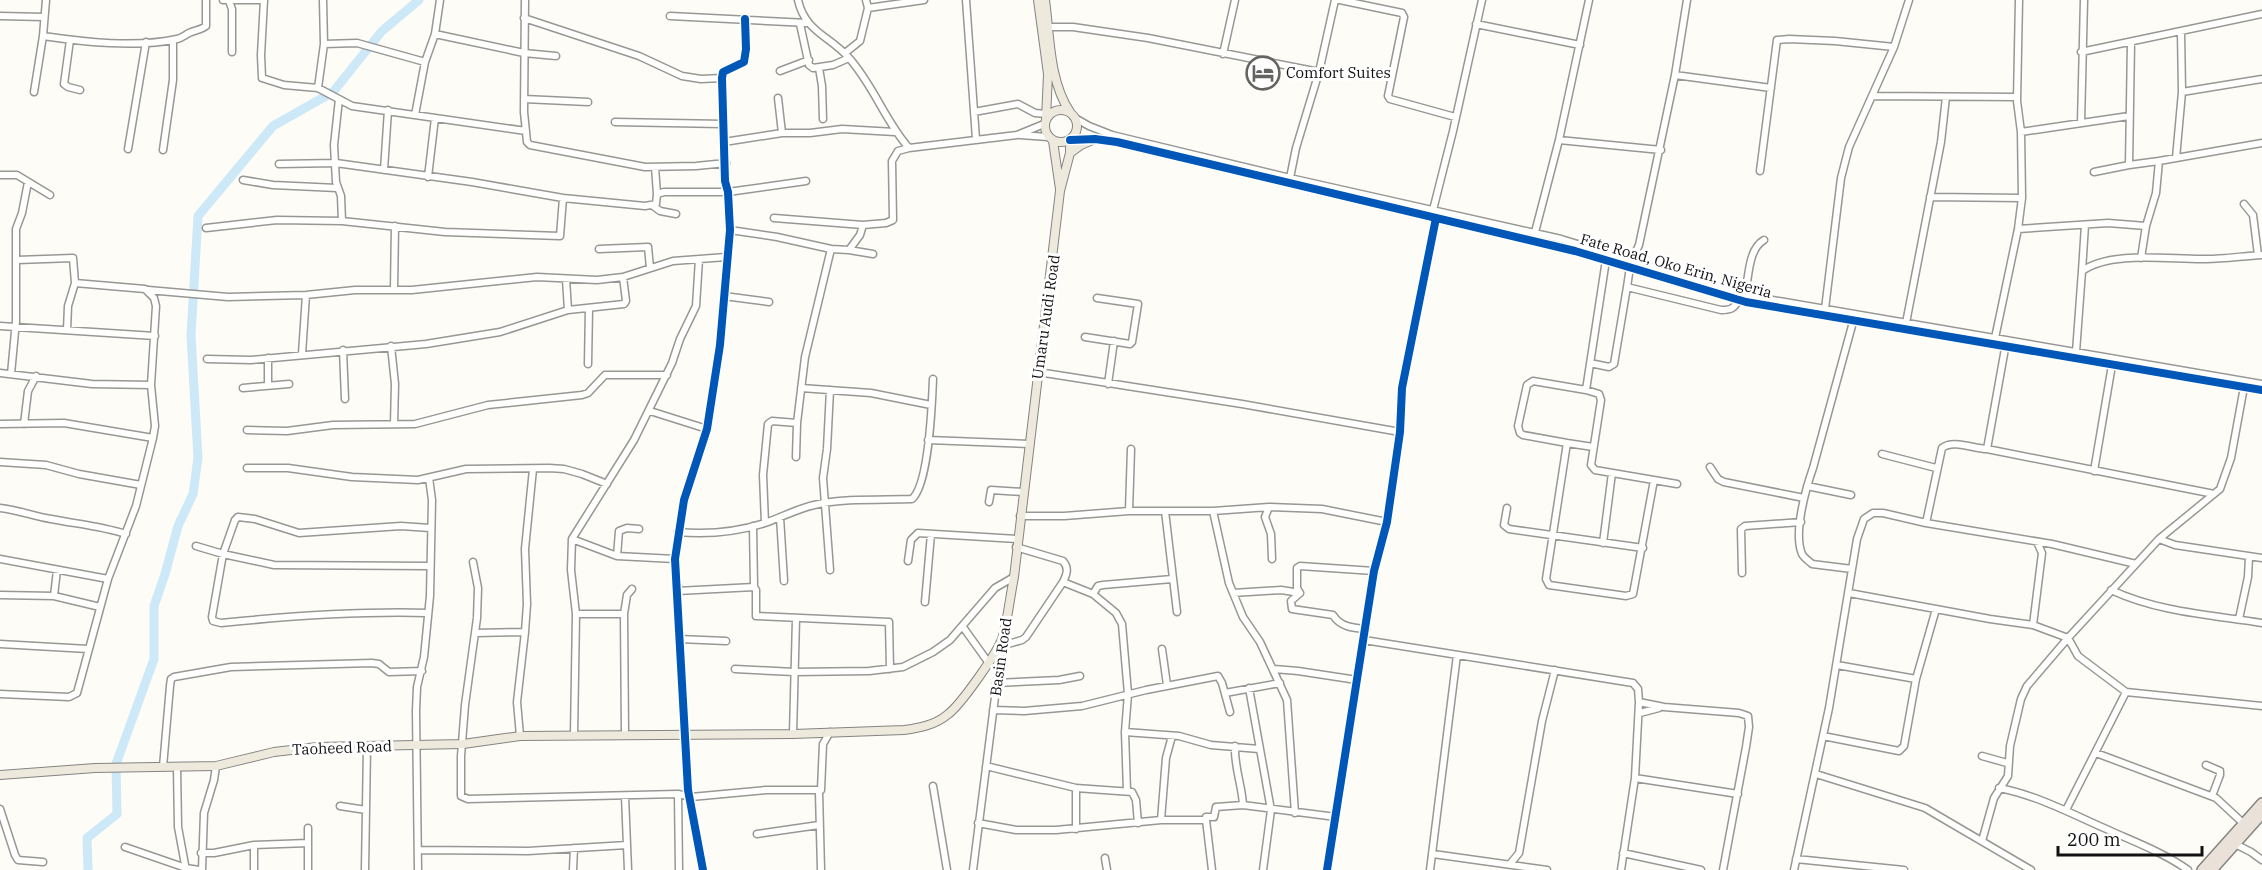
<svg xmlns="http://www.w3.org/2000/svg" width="2262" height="870" font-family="'IBM Plex Serif',serif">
<rect width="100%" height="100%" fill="#fdfcf7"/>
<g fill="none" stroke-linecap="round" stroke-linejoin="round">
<!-- river -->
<path stroke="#cde8f7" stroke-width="9" d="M88,870L87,838L117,814L116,764L154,659V606L165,574L178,526L193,494L198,458L191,335L198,216L273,126L333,92L382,31L419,0"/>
<defs>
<path id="minor" d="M223,0H263
M264,0L261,55L262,78L284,85L318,88L352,106L526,131
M525,0L524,112L527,142L530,145L645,167L696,166L726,163
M798,0C805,32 830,36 849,58C874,86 885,121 909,148L1017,135L1044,124
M966,0L976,139
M1340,0L1402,13L1404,17L1388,96L1390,99L1455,117
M229,1L232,9V52
M868,8L924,0
M0,16L44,17
M670,16L808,23
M524,18L639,56L682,76L701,79L722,78
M800,24L809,65L813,68L833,65L849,58
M1476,24L1580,45
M1049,27H1073L1148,38L1319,72
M435,34L524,53L556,56
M43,36C84,42 137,48 177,39C182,38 185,35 189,33C195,30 201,30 206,26V0
M70,40L64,84L68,87L80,90
M2131,43L2129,165L2159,161
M324,44L357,43L425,62
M2081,52L2262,14
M845,53L860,41L868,8L866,0
M1223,54L1235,0
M819,68L822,86L823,119
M780,71L809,60
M1675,75L1771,88
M318,88L324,44L323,0
M34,92L43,36L46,0
M2182,92L2262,79
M1872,96L2017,97
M778,98L782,133
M339,99L334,145L336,182L341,196L342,221
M524,99L588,102
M974,112L1018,104L1035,113L1046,114
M415,115L425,62L435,34L440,0
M1075,118L1089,126L1112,135L1290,178L1561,239L1732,291L1767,299L2262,384
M615,122L723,124
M2081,123L2084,0
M2021,132L2129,116
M1020,135L1048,137
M1070,140L1095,139L1117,142L1575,251L1746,302L2262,390
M1559,140L1661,150
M724,142L782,133H810L842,129L895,132
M128,149L146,42
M163,150L173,80V40
M2176,158L2182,92L2181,32
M279,164L336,163L472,182L563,198L645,206L656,204L657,194L664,192H728L806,181
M655,167L657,194
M384,170L388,110
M1760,171L1777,40L1789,39L1835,41L1894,47
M2094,172L2129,165
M0,175H17L50,195
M428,177L435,118
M1290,178L1296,148L1319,72L1335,0
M243,180L273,185L337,188
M1930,197L2022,198
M2244,204L2253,215L2258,255
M652,205L660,211L676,214
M1433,210L1453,131L1482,0
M774,218L863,225
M206,228L277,220L342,221L445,232L560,236L563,198
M2018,229L2108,223L2146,226
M730,230L777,237L831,249
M1534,236L1559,140L1589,0
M599,249L648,247L650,268
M849,250L873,254
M2141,258L2146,226L2156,193L2159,161L2262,143
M17,260L73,258L75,283L68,306L67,330
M1606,260L1586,390L1599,394L1601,400L1591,465L1595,470L1677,484
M1632,260L1639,245L1675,75L1687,0
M1630,267L1627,287L1721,310C1730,310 1734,309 1738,301
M2082,271L2085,225
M566,279L568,310
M148,290L228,297L306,295L355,290H412L537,277L597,280L623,277L673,261L726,257
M394,290L395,226
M1745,294C1749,277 1748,249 1764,240
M724,296L769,302
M1825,309L1841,178L1849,147L1894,47L1909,0
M1906,323L1941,142L1946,97
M0,326L155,336
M1085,337L1130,344L1132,342L1138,304L1097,298
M1995,338L2018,229L2022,198L2021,132L2017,101L2019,0
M391,346L395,384L394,424
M343,350L345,399
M2076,352L2082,271C2112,250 2171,260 2206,259C2225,259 2243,256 2262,255
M302,354L306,295
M207,359L251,360L426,344L500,332L568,310L624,304L626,301L623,277
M1590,363L1609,367L1614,364L1627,287
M588,364L589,308
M1038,372L1242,404L1400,432
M0,373L92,384L151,385
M11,374L16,321V229L22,213L28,182
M1108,384L1114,341
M268,385V358
M243,388L289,384
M801,388L871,393L931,405
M830,390L827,449L823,478L830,570
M650,411L707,429
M0,424L64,423L153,438
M24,424L28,391L36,376
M247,430L287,431L333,425L415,424L488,405L582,395L588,393L605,375H667
M928,440L1030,444
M1567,443L1523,435L1520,433L1518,426L1527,385L1533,381L1586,390
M1593,447L1567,443L1546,579L1549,585L1626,596L1633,594L1654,480
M1987,449L2214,494
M1882,454L1936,468
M796,457L797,423L805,357L831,249L849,250L860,235L863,225L886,223L893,220L892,161L898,151L909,148
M0,462L46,465L79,474L141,485
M1710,467L1718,479L1724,482L1804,498
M247,468H288L352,477L418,480L466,469L549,468L564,469L582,474L607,484
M2094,471L2112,365
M1807,486L1851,495
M989,502L991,490L1023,492
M1269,507L1265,517L1271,534L1272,559
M0,508C18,510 33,516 51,519C77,524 101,526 126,534
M1507,508L1504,525L1509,529L1643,548
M1129,511L1131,449
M1165,511L1177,612
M1213,511L1229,583L1243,617L1260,642L1287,700L1295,813
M1020,516H1064L1129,511H1213L1269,507L1322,509L1387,522
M780,517L784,581
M765,523L763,475L768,424L772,421L797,423
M1926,523L1942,448C1953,439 1974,449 1987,449L2006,343
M753,526L754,587L756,590V616L889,622L890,669
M678,532C708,535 736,532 765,523C782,517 797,509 814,505C844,498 880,500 912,499C929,484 932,404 933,379
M572,539L617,556L675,559
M2159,539L2175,545L2262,558
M1603,543L1612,473
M196,546L223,554L274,565L429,566
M617,556L619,531L627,528L639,529
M0,559L108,579
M908,561L911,540L918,533L1017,539
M473,562L478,588L477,618L465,705L461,756V796L468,799L678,794L691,797L766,790H821
M1852,569L1812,564C1809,561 1804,558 1802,554C1793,533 1806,488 1813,468L1853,322
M1742,573L1741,529L1745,526L1801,522
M1063,582L1093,594L1116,613L1122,624L1128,694L1125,732L1127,791
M2111,590C2158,612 2211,615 2262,623
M677,591L754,587
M1233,593L1281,590L1300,593
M1300,593L1297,588V568L1300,566L1374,571
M1300,593L1291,601L1292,609L1333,615C1340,627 1353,628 1366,629
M1849,593L1990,619L2033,625L2068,638L2078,656L2126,692L2262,706
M1093,594L1098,586L1103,585L1172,579
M0,595L54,596L57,570
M54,596L100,607
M925,602L931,534
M428,613C358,611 290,616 221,623L213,621L212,617L223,554L235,520L238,517L255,519L299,533L401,526L430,528
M576,614H624
M2239,619L2248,577L2249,557
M2033,625L2042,553L2037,542
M963,627L988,662
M475,633L525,632
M679,639L726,641
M1364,640L1633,683L1638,689L1639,702L1664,707L1739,713L1748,716L1749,727L1746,747L1723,870
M0,644L88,649
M1001,646L1022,640L1026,637L1063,582C1067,574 1069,568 1063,561L1016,547
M1162,649L1167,685
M1837,665L1916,679
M735,669L794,672L869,671L903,667L933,652L950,640L995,588L1014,577
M1274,669L1298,671L1357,680
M996,683L1059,680L1080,676
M1249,688L1271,810L1263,870
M1225,693L1280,683
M0,694L69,697L77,693L108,579L136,506L153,438L155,426L151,385L156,306L154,298L145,289L75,283
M993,710L1024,711L1082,706L1146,690L1218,676L1222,683L1230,712
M1640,713L1659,708
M1125,732L1179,736L1211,745L1259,749
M793,734L796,619
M574,735L576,614L571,570L572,539L634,440L672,363L680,339L696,306L699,259
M625,735L624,614L627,595L632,589
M520,736L517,702L525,632L527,604L525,549L533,469
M1823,736L1899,751L1904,746L1916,679L1936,609
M1235,746C1234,767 1242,785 1243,805
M2096,753L2216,798L2244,824
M1982,756L2007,763
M2206,765L2220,771V775L2212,796
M986,766L1076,788L1132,792L1136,800L1138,823
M163,767L170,686L171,679L174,677L231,667L372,663L379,664L389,672L422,671
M177,767L178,827L186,870
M1816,774L1925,808L2031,870
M1635,778L1738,794
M933,786L947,870
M1076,788V829
M1999,788C2036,795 2070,813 2104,828C2132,841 2163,852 2188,870
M678,794L679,870
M625,796L628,870
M340,806L366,810
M0,809L15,855L18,860L43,862
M2066,810L2126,692
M1161,820L1166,758L1172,736
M1206,820L1212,870
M978,823L1016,830H1056L1161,820H1206V817H1214L1216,807L1243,805L1336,817
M308,828V870
M757,834L819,825
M1982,841L1994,798L2008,776L2010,746L2021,699L2027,686L2068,638L2159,539L2220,489L2231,458L2244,387
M2235,844L2251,852L2262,860
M125,847L186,868L199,870
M418,850L528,851L627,845
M201,853H214L254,845L308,843
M1623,853L1701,870
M1433,854L1547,870
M1105,858L1107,870
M1796,859L1904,870
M1510,864L1519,853L1542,721L1555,670
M202,870L204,813L214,780L216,766
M254,870V845
M365,870L367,747
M418,870L416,711L417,687L424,657L430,596L432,500L429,478
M573,870L574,848
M703,870L688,790L675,559L684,500L707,429L720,345L730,230L728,192L725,181L722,78L723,72L744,62L746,49L745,19
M821,870L819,792L821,790L823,744L830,732
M973,870L1002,642
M1327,870L1374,571L1387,522L1400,432L1402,388L1436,218
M1430,870L1457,655
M1621,870L1635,778L1639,702
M1794,870L1829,708L1857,539L1864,519L1873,513H1883L1926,523L2052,544L2136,564"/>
<path id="major" d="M1038,0L1048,74L1046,119
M1045,0C1050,36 1049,81 1070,112
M1045 126a16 16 0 1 1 32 0a16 16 0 1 1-32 0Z
M1053,141L1060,189
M1070,153L1081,145L1095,139
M0,775L95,768L216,766L274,752L317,747L463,744L520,736L793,734L904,730C919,728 935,725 947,715C960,706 999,651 1003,636C1008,617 1010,597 1014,577L1060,191L1070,153V140"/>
<path id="highway" d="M2202,870L2262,803
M2212,870L2262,814"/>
</defs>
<!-- minor casing -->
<use href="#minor" stroke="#979795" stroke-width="9"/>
<!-- major casing -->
<use href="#major" stroke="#858482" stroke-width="10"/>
<!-- highway casing -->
<use href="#highway" stroke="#858482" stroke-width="12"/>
<!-- minor -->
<use href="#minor" stroke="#fffffe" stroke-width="6"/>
<!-- major -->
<use href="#major" stroke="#ede9dc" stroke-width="8"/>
<!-- highway -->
<use href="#highway" stroke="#eae1d8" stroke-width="9"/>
<defs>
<path id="cycleway" d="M1070,140L1095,139L1117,142L1575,251L1746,302L2262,390
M703,870L688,790L675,559L684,500L707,429L720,345L730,230L728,192L725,181L722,78L723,72L744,62L746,49L745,19
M1327,870L1374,571L1387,522L1400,432L1402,388L1436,218"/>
</defs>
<!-- cycleway casing -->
<use href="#cycleway" stroke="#fff" stroke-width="11"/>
<!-- cycleway -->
<use href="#cycleway" stroke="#0057b8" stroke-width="8"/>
</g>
<!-- icons -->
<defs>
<symbol id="hotel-ring" viewBox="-11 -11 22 22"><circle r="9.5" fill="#fff" stroke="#646362" stroke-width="1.5"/><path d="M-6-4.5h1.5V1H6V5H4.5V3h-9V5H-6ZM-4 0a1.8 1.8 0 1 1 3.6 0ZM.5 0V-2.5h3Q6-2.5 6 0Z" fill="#646362"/></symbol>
</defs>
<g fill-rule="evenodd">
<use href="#hotel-ring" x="1244" y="54" width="38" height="38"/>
</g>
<g text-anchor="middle" stroke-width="6" stroke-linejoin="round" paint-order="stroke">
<!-- poi labels -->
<g font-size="15" fill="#111" stroke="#fff" text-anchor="start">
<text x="1286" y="78">Comfort Suites</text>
</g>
<!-- street labels -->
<g font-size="15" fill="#111" stroke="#fff">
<text transform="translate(1676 266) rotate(16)" y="5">Fate Road, Oko Erin, Nigeria</text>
<text transform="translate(1046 317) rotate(-82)" y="5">Umaru Audi Road</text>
<text transform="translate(1001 657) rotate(-82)" y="5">Basin Road</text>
<text transform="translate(342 748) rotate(-2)" y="5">Taoheed Road</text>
</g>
</g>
<!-- scale -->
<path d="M2058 846v9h144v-9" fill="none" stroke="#111111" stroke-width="3"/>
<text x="2067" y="846" font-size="18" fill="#111111" stroke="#ffffff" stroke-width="4.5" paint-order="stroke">200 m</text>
</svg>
